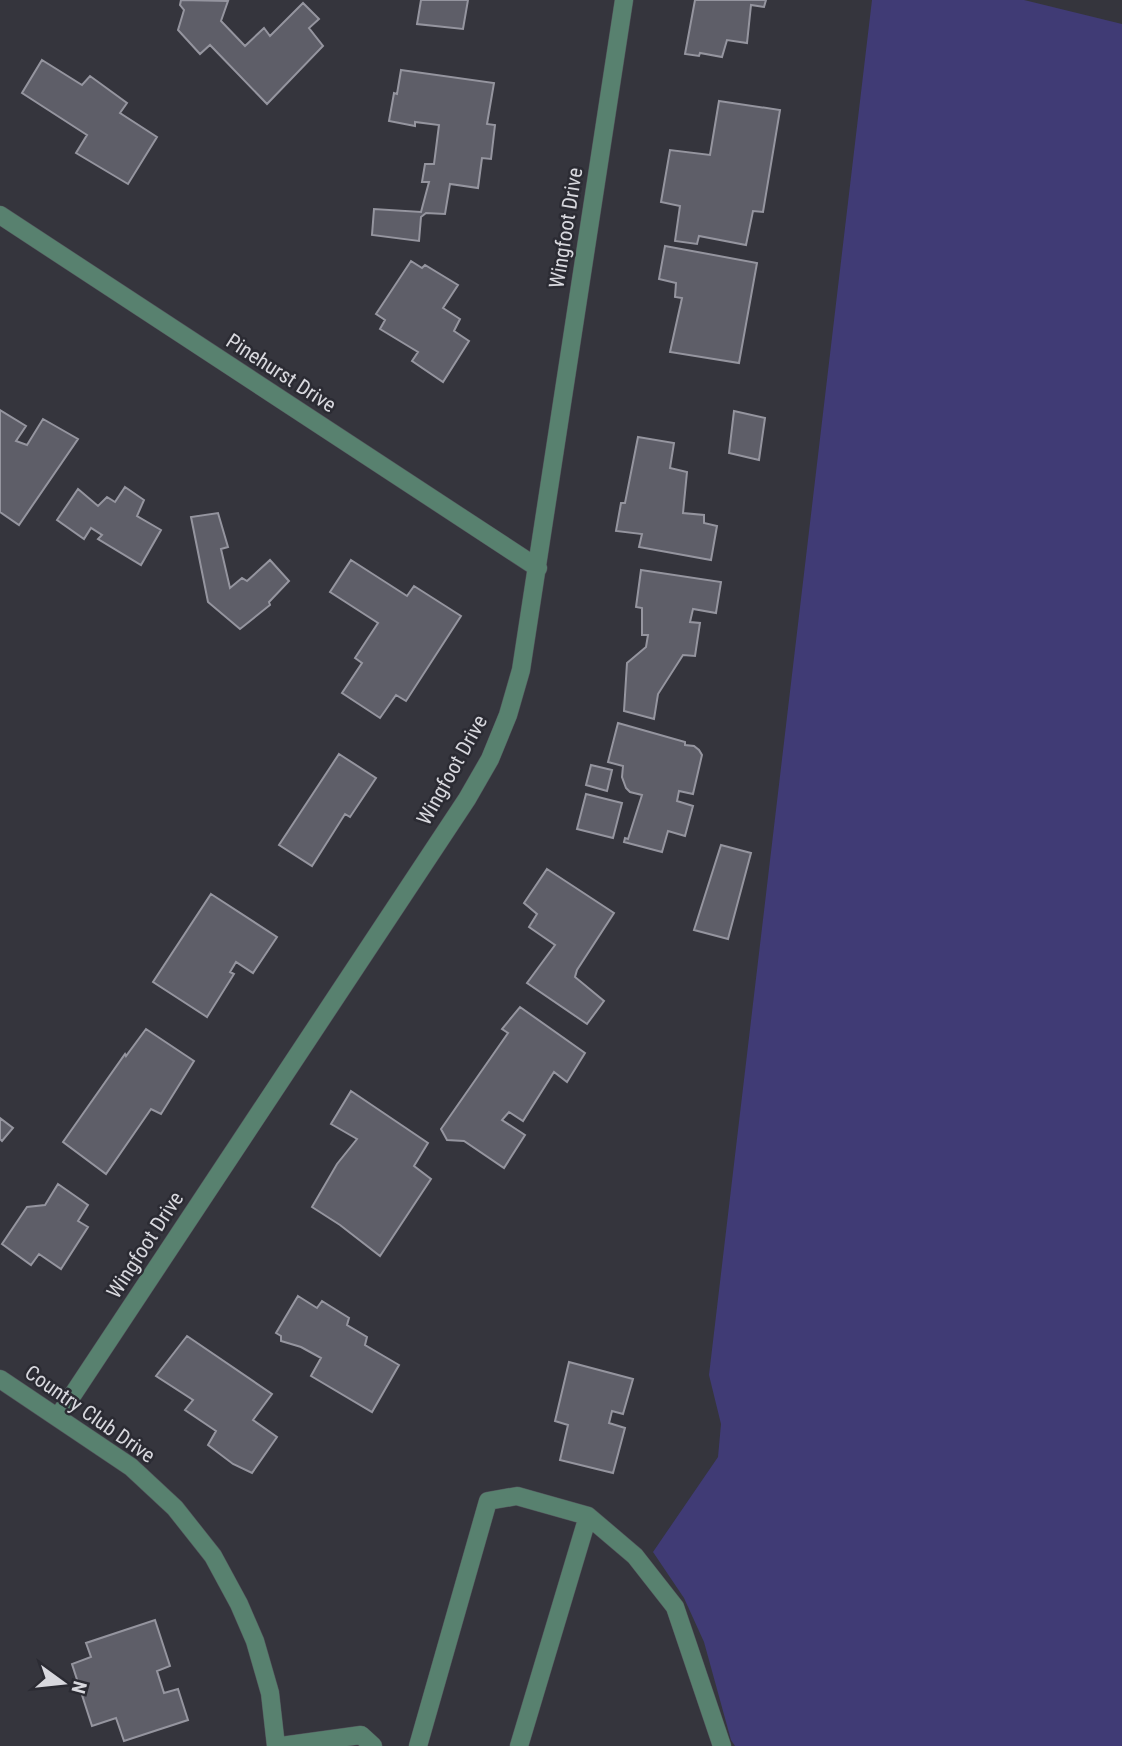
<svg xmlns="http://www.w3.org/2000/svg" width="1122" height="1746" font-family="'Roboto Condensed',sans-serif">
<rect width="100%" height="100%" fill="#35353d"/>
<!-- green -->
<path fill="#403b75" d="M872,0H1024L1122,24V1746H735L731,1740L704,1642L684,1598L653,1552L718,1457L721,1424L709,1375Z"/>
<!-- building -->
<path fill="#5e5e68" stroke="#95959f" stroke-width="2" d="M181,0L228,1L221,21L245,46L264,28L270,36L303,3L319,19L309,28L323,46L267,104L210,45L200,54L178,30L184,10L180,5Z
M421,0H468L463,29L417,24Z
M695,0H766L764,7L751,5L747,43L727,40L722,57L700,53L699,56L685,54Z
M42,60L82,85L90,76L127,103L120,113L157,137L128,184L76,153L87,135L22,93Z
M401,70L494,83L487,124L495,125L491,159L482,158L478,188L450,184L445,214L426,213L421,217L419,241L372,235L374,209L421,212L429,182H422L425,164H434L439,125L415,122V126L389,121L394,93L397,94Z
M719,101L780,110L763,212L753,211L746,245L699,236L697,244L675,241L680,206L661,202L670,150L710,155Z
M665,246L757,263L739,363L670,352L682,298L675,297L676,283L659,279Z
M411,261L422,268L425,265L458,285L443,308L460,319L454,331L469,341L443,382L412,361L418,352L380,329L385,320L376,314Z
M0,410L26,426L16,441L27,445L43,419L78,439L19,525L0,512Z
M734,411L765,418L759,460L729,453Z
M638,437L674,443L670,468L687,472L683,513L704,515V523L717,526L711,560L639,547L642,534L616,531L621,503H625Z
M125,487L144,500L137,516L161,530L141,565L98,539L102,535L91,528L84,539L57,520L78,489L98,506L107,497L115,502Z
M218,513L228,547L221,549L230,588L242,578L247,581L270,560L289,581L269,602L270,605L240,629L208,602L191,517Z
M351,560L407,596L414,586L461,616L406,701L396,695L380,718L342,693L362,663L355,658L378,623L330,592Z
M641,570L721,582L716,613L693,609L690,622L700,623L695,656L683,655L658,694L654,719L624,711L627,663L646,647L648,635H642V608L636,607Z
M618,723L685,742V745L694,746L699,750L702,755L693,794L679,791L677,801L693,806L685,836L668,831L662,852L624,842L625,838L628,839L642,795L630,792L626,788L622,777L623,766L608,762Z
M339,754L376,778L350,817L345,814L312,866L279,845Z
M591,765L612,770L607,791L586,785Z
M586,794L622,803L613,838L577,829Z
M721,845L751,853L728,939L694,930Z
M547,869L614,913L577,970L575,977L604,1001L587,1024L527,983L555,945L529,927L537,914L524,903Z
M211,894L277,937L253,973L236,962L230,972L234,974L207,1017L153,982Z
M520,1007L585,1053L567,1082L554,1072L523,1121L509,1112L502,1120L525,1135L504,1168L464,1141L447,1140L441,1129L508,1033L502,1029Z
M146,1029L194,1061L161,1114L151,1109L106,1174L63,1142L125,1054L126,1056Z
M351,1091L428,1143L414,1166L431,1179L380,1256L340,1225L312,1207L337,1164L357,1139L331,1124Z
M0,1118L13,1128L2,1141L0,1139Z
M58,1184L88,1205L78,1221L88,1227L61,1269L39,1254L31,1265L2,1244L27,1207L45,1205Z
M298,1296L317,1308L322,1301L349,1318L347,1325L367,1337L365,1345L399,1365L372,1412L311,1376L321,1358L301,1347L281,1341V1336L276,1333Z
M187,1336L272,1394L253,1420L277,1437L252,1473L233,1464L208,1445L216,1431L185,1410L193,1400L156,1376Z
M569,1362L633,1379L623,1414L612,1411L609,1423L625,1428L613,1473L560,1460L568,1425L555,1421Z
M155,1620L170,1666L157,1671L164,1693L178,1689L188,1720L124,1741L116,1718L92,1726L72,1664L91,1657L86,1643Z"/>
<g fill="none" stroke-linecap="round" stroke-linejoin="round">
<defs>
<path id="minor" d="M0,215L538,568
M0,1379L131,1467L175,1508L213,1556L239,1604L255,1641L270,1693L276,1746
M58,1417L467,799L490,759L508,715L521,670L624,0
M281,1746L361,1735L373,1746
M418,1746L488,1501L517,1496L588,1516L635,1556L675,1607L722,1746
M519,1746L588,1516"/>
</defs>
<!-- minor casing -->
<use href="#minor" stroke="#52525a" stroke-width="19"/>
<!-- minor -->
<use href="#minor" stroke="#58816f" stroke-width="18"/>
</g>
<g text-anchor="middle" stroke-width="5" stroke-linejoin="round" paint-order="stroke">
<!-- street labels -->
<g font-size="21" fill="#d8d8de" stroke="#2b2b33">
<text transform="translate(566 228) rotate(-81)" y="7">Wingfoot Drive</text>
<text transform="translate(281 373) rotate(33)" y="7">Pinehurst Drive</text>
<text transform="translate(452 770) rotate(-61)" y="7">Wingfoot Drive</text>
<text transform="translate(145 1245) rotate(-57)" y="7">Wingfoot Drive</text>
<text transform="translate(90 1414) rotate(35)" y="7">Country Club Drive</text>
</g>
</g>
<!-- north arrow -->
<g transform="translate(63 1683) rotate(105)" stroke="#2b2b33" stroke-width="5" paint-order="stroke">
<path d="M0-5L12 26L0 18L-12 26Z" fill="#d8d8de"/>
<text y="-10" font-size="19" font-weight="bold" text-anchor="middle" fill="#d8d8de">N</text>
</g>
</svg>
